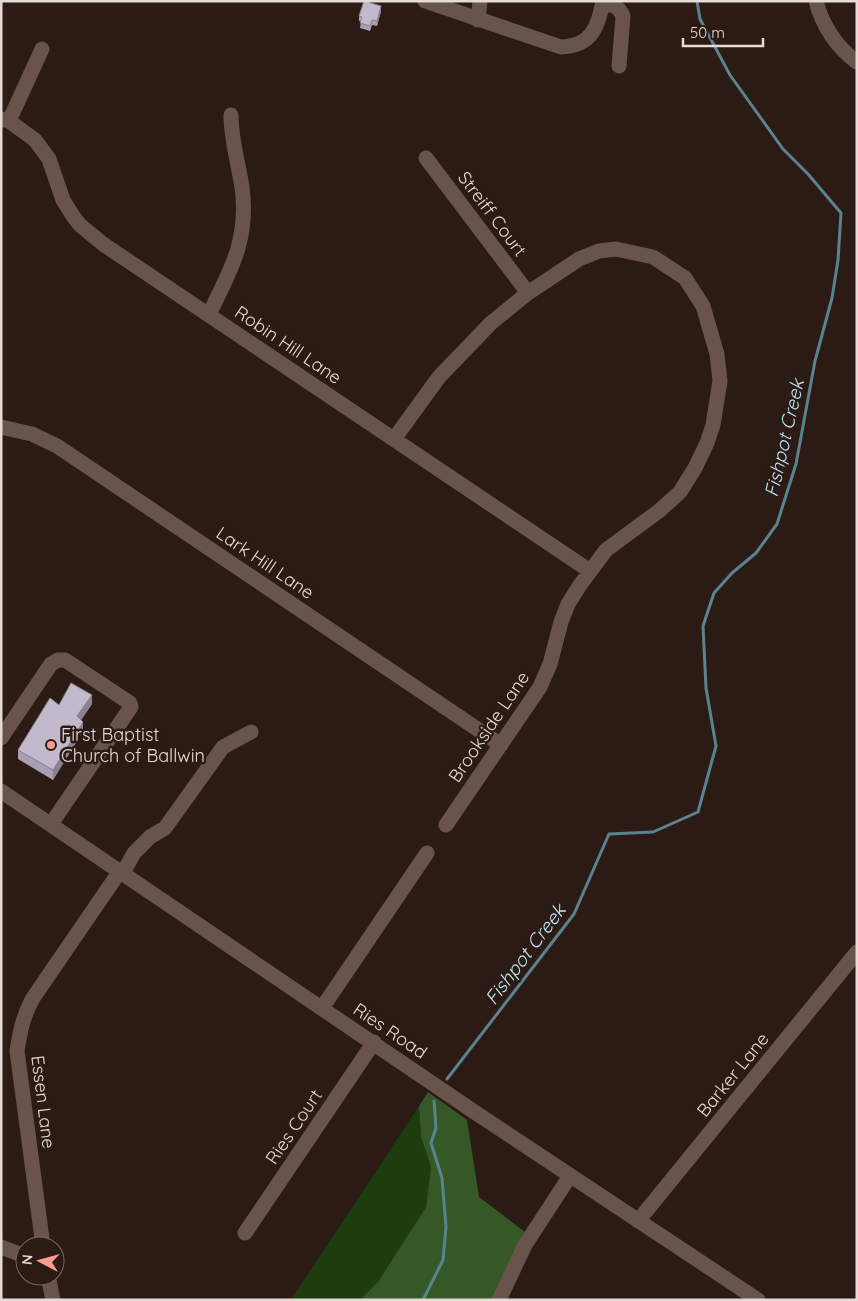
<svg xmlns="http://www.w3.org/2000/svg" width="858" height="1301" font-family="Quicksand,sans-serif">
<rect width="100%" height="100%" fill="#2c1b15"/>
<!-- green -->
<path fill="#1e3d0f" d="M419,1106L421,1137L431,1167L426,1207L378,1283L360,1300H291Z"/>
<!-- forest -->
<path fill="#355826" d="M428,1092L467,1120L479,1197L525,1232L491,1300H360L378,1282L426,1207L431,1167L421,1137L419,1106Z"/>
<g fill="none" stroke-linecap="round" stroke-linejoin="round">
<!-- stream -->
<path stroke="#59838e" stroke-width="3" d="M447,1079L574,914L609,834L653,832L698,812L716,746L706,688L703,626L714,593L732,573L756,553L777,524L796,464L815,361L832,298L838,260L841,213L808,174L783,149L730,75L700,19L697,1
M423,1300L443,1260L446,1227L442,1178L431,1143L436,1128L434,1101"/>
<!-- minor -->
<path stroke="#68544d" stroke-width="15" d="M425,1L561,47C591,46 598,28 603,1
M816,1C822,25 837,48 857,62
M602,3C613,5 619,6 623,16L619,66
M478,20L480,1
M1,119L9,121L35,140L49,159L63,200L73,216L80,225L103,244L590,571
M9,121L42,49
M426,158L528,293
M209,314C231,270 249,239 242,187C238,162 231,139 231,115
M1,427L32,434L57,446L501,745
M394,439L439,377L491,323L528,293L579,259L599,251L616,249L653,257L685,278L703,306L717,354L720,381L713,425L707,443L695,468L680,492L659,511L606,550L580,585L568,604L561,622L550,664L540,687L446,825
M1,738L51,664L58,660H65L130,703L131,707L51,824
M1,791L476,1113L758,1300
M123,873L134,853L150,837L165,828L223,747L251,732
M322,1008L427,853
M638,1221L857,952
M245,1233L374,1042
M43,1246L17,1051C20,1032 23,1016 33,998L120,871
M1,1247L25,1256
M48,1276L53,1300
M499,1300L525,1245L570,1176"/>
</g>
<!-- wall -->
<path fill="#a89fb0" d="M381,11L377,26L372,25L370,31L360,28L361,21H359V16Z
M92,704L81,720L83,731L53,780L18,759V750L59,705Z"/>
<!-- shaded-wall -->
<path fill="#888290" d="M381,6V11L377,26V21Z
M92,695V704L77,726V716Z
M83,722V731L53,780V770Z"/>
<!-- building -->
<path fill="#c3b9cd" stroke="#888290" d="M364,1L381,6L377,21L372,20L370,26L360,23L362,17L359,16Z
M71,683L92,695L77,716L83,722L53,770L18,750L50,698L59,705Z"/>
<!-- markers -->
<circle fill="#f59c90" stroke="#2c1b15" stroke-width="2" cx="51" cy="745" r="5"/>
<g text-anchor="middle" stroke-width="5" stroke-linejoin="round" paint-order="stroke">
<!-- street labels -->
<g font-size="18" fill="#e5dad5" stroke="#2c1b15">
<text transform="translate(492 214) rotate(53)" y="6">Streiff Court</text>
<text transform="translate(288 345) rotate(34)" y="6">Robin Hill Lane</text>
<text transform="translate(265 563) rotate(34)" y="6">Lark Hill Lane</text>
<text transform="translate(489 727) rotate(-56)" y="6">Brookside Lane</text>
<text transform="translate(390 1031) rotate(34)" y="6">Ries Road</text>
<text transform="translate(733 1075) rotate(-51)" y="6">Barker Lane</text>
<text transform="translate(43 1102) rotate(83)" y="6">Essen Lane</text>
<text transform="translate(294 1127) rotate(-56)" y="6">Ries Court</text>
</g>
<!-- poi labels -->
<g font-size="18" fill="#e5dad5" stroke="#2c1b15" text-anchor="start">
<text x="61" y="741">First Baptist<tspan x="61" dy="21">Church of Ballwin</tspan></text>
</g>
<!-- water labels -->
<g font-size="19" font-style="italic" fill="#bee7f5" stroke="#2c1b15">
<text transform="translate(784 438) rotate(-77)" y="7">Fishpot Creek</text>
<text transform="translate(525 954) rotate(-53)" y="7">Fishpot Creek</text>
</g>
</g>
<!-- border -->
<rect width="858" height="1301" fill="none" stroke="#e5dad5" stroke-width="5"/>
<!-- north arrow -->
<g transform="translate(40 1261) rotate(276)"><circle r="24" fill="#2c1b15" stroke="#766762"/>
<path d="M0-4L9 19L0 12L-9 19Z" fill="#f59c90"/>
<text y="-8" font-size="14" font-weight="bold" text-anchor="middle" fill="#e5dad5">N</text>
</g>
<!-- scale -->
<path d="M683 38v8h80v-8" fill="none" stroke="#e5dad5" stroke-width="2.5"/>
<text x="690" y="38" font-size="15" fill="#e5dad5" stroke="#2c1b15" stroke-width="4" paint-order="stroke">50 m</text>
</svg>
